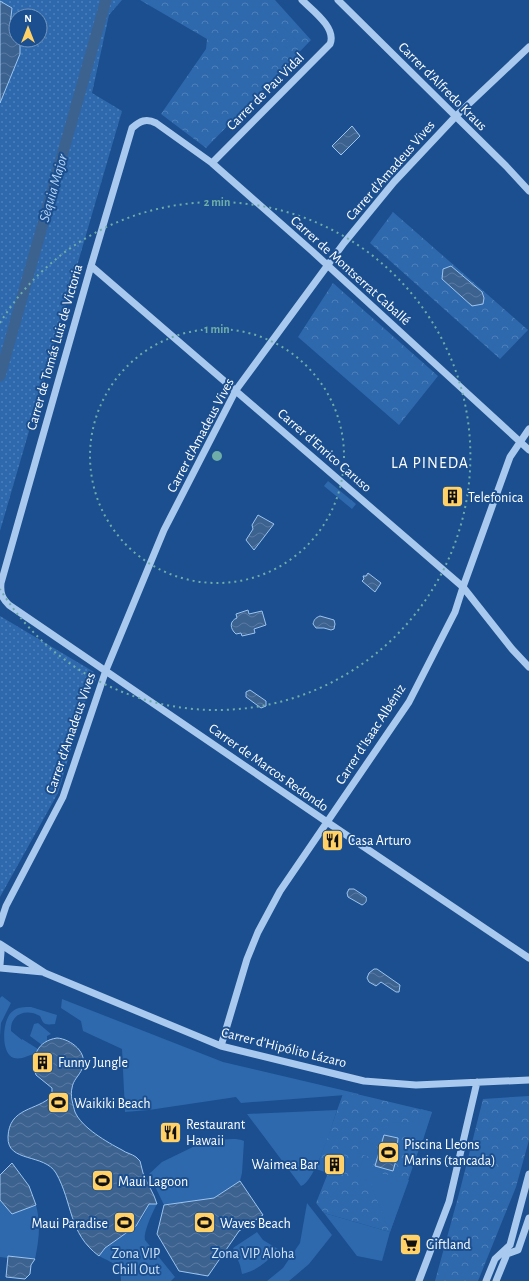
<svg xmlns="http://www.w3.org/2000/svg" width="529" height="1281" font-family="'Alegreya Sans',sans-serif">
<defs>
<pattern id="grass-dots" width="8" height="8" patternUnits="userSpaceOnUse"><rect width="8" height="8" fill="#2e69ad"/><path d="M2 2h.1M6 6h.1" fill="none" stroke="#4d80b9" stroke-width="1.8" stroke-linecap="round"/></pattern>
<pattern id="park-crowns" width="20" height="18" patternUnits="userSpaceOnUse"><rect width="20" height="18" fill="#2e69ad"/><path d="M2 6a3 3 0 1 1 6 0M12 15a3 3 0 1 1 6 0" fill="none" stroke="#4d80b9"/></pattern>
<pattern id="water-waves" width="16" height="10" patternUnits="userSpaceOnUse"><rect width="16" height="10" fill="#3c6290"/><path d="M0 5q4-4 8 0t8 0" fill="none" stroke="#597aa1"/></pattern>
</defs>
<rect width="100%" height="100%" fill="#1b4f8f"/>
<!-- grass -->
<path fill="url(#grass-dots)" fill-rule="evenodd" d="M0,0H122L109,15L92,93L122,111L0,531ZM16,16H40V40H16Z
M0,616L94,672L58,793L0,897Z"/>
<!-- park -->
<path fill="url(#park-crowns)" d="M140,0H275L311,40L206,148L161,114L206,49L207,39Z
M393,212L528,330L500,359L370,243Z
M333,283L438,376L399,425L298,337Z
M328,481L356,504L352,509L324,486Z
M344,1091L432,1112L390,1232L324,1213L316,1203L328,1173L316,1169Z
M529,1096V1140L516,1187L478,1281H435L460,1190L483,1099Z"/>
<!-- garden -->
<path fill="#2e69ad" d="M282,25L298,42L293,47L276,30Z
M273,34L289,51L284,56L268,39Z
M264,42L280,58L275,63L259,46Z
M255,52L271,68L266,73L250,57Z
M2,996L11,1003L1,1023L0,1036V998Z
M62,999L223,1062L359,1094L241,1103L236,1097L149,1110L125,1112L122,1049L83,1031L81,1021L61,1008Z
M31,1007L57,1015L55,1024C44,1025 44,1025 40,1016C26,1008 10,1014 11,1031L22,1040V1039L38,1049L35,1054C28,1055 22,1060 14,1058C0,1054 2,1018 13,1011C17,1007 25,1007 31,1007Z
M38,1023L51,1034L47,1036V1041L42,1045L30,1036L34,1024Z
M421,1109L432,1112L423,1140L408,1137L383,1129L381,1125L384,1124V1121L414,1125H417Z
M337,1110C332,1125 315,1182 301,1186L247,1114Z
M214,1140C223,1140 236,1137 244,1141L242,1173L240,1181L214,1198L164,1205L149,1174L162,1162L199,1144Z
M361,1140L377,1145L373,1158L357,1153Z
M363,1158L374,1162L368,1181L357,1178Z
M375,1172L409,1180L390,1232L382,1261L357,1256L324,1213L390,1232L371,1186Z
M0,1200L12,1214L36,1205C41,1224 39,1240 35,1259L8,1256V1258L0,1257Z
M307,1203L332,1235L309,1264L289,1281H267L283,1268L300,1243Z
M149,1204H157C153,1211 143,1233 145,1240L175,1277L171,1281H121C121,1264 112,1263 99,1256C104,1243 126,1235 136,1226C141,1221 146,1211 149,1204Z
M257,1232L263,1240L278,1249C267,1262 258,1270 242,1274L240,1265L233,1248Z"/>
<!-- water -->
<path fill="url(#water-waves)" stroke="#9cc4f0" d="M0,1L12,8L10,25L16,35V40H19L20,42V54L0,103Z
M352,126L360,136L341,155L332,146Z
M451,266L482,292L484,298L483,304L472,306L442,279L443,269Z
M258,515L274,524L254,550L246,540L253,529L252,525Z
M368,573L381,583L375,592L362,581L364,579L363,576H366Z
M248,610L249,614L262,611L266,625L254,629L255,633L242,636L241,633L236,634C230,629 229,621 237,618L236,614Z
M320,616L334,620L335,624L334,629L331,630L324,628H316L313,624C314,620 315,618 320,616Z
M250,690L266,701V706L261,708L246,697V692Z
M349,889H354L366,897C367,901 366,903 362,905L348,897L347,893Z
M374,969H377L400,985L399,992H396L381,982L376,986L369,982L367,978L369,973Z
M57,1038C71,1039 89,1053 82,1069C79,1076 73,1080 72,1088C70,1095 73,1105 75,1112C82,1128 107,1142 122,1150C126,1153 132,1154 136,1157C137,1158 139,1160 140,1161C141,1165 142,1169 143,1173C147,1184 154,1193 157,1204H149L136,1226L105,1248L99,1256C68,1233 73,1203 56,1173C44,1153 7,1163 8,1137C9,1107 37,1111 52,1096V1088L36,1075C31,1057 37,1041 57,1038Z
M384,1135L398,1138L397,1149L398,1153L393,1171L375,1166Z
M12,1163L29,1186L36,1205L12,1214L0,1200V1175Z
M240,1181L263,1215L239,1231L208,1276L179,1271L157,1234L164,1205L214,1198Z
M8,1256L35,1259L31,1265L30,1274L25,1279L6,1277Z"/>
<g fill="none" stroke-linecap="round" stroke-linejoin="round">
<!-- canal -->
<path stroke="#3c6290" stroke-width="11" d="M0,376L106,0"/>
<!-- minor -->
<path stroke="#a9c9ee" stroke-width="7" d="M338,0L506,166L529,191
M212,163L330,44C337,28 312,10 302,0
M91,266L463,587L512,649L529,667
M529,450L312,251L212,163L156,123C146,118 140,121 132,128L91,266L1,583C0,593 2,598 9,605L327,822L529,958
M0,924L6,906L63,797L106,670L164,530L236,390L344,243L394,182L456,116L529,47
M0,944L45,973L221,1046L364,1081L416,1085L529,1080
M0,946L1,952L0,965
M0,968L43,972
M221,1046L247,959L258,932L280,891L409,702L455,612L463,587L510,457L529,429
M419,1281L449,1202L477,1082
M486,1281L495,1259L510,1245L529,1174
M496,1281L507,1254L518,1250L529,1218"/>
</g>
<!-- distance rings -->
<g fill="none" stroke="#6fada8" stroke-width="2" stroke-dasharray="2 4">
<circle cx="217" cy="456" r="127"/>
<path d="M0 323A254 254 0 1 1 0 589"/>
</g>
<!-- icons -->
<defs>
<symbol id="building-square" viewBox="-11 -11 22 22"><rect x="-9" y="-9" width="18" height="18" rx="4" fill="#ffd166" stroke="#1b4f8f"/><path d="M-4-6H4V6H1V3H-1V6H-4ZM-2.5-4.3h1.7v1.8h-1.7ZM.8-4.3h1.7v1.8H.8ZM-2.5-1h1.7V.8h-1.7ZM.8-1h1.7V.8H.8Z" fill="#111"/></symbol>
<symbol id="restaurant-square" viewBox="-11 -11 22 22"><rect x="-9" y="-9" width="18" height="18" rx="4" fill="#ffd166" stroke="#1b4f8f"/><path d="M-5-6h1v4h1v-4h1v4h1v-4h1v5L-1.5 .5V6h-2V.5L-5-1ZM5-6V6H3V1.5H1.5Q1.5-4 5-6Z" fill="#111"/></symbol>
<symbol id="stadium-square" viewBox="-11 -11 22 22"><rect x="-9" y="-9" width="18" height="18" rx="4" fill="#ffd166" stroke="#1b4f8f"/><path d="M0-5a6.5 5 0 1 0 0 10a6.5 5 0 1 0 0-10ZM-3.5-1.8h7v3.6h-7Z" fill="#111"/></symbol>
<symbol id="supermarket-square" viewBox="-11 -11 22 22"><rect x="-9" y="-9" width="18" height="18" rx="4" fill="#ffd166" stroke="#1b4f8f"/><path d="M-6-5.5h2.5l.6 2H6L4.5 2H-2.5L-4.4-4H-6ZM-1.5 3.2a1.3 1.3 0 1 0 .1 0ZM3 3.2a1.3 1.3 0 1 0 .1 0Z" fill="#111"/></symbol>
</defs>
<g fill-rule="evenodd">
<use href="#building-square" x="440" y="484" width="25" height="25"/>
<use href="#restaurant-square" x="320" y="828" width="25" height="25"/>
<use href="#building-square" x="30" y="1050" width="25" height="25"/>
<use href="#stadium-square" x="46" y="1090" width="25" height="25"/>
<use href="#restaurant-square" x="158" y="1120" width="25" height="25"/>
<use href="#stadium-square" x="376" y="1140" width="25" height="25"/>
<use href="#building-square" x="322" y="1152" width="25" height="25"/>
<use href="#stadium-square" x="90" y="1168" width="25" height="25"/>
<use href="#stadium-square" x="112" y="1210" width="25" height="25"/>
<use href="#stadium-square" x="192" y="1210" width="25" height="25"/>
<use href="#supermarket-square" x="398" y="1232" width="25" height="25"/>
</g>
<g text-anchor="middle" stroke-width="4" stroke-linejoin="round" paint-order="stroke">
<!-- street labels -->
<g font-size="14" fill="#fff" stroke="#1b4f8f">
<text transform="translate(443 86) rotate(45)" y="5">Carrer d'Alfredo Kraus</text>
<text transform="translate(265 91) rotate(-45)" y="5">Carrer de Pau Vidal</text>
<text transform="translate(390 170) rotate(-49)" y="5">Carrer d'Amadeus Vives</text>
<text transform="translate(351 270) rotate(42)" y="5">Carrer de Montserrat Caballé</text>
<text transform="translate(54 347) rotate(-74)" y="5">Carrer de Tomás Luis de Victoria</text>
<text transform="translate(200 435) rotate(-62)" y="5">Carrer d'Amadeus Vives</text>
<text transform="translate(325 450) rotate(41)" y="5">Carrer d'Enrico Caruso</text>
<text transform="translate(70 733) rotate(-71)" y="5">Carrer d'Amadeus Vives</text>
<text transform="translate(370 734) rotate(-57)" y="5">Carrer d'Isaac Albéniz</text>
<text transform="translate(269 767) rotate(35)" y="5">Carrer de Marcos Redondo</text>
<text transform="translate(284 1047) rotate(14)" y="5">Carrer d'Hipólito Lázaro</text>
</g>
<!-- poi labels -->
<g font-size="14" fill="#fff" stroke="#1b4f8f" text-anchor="start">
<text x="468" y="502">Telefonica</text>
<text x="348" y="845">Casa Arturo</text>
<text x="58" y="1067">Funny Jungle</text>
<text x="74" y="1108">Waikiki Beach</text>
<text x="186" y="1129">Restaurant<tspan x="186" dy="16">Hawaii</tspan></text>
<text x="404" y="1149">Piscina Lleons<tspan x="404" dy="16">Marins (tancada)</tspan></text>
<text x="318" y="1169" text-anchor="end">Waimea Bar</text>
<text x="118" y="1186">Maui Lagoon</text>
<text x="108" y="1228" text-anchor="end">Maui Paradise</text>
<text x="220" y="1228">Waves Beach</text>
<text x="426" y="1249">Giftland</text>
</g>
<!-- park labels -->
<g font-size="14" fill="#cfe3fa" stroke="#1b4f8f">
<text x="136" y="1258">Zona VIP<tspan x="136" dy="16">Chill Out</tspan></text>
<text x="253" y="1258">Zona VIP Aloha</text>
</g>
<!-- water labels -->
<g font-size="15" font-style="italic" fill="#b5d3f5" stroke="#1b4f8f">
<text transform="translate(53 188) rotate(-74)" y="5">Sèquia Major</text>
</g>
<!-- quarter labels -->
<g font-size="16" letter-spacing="1" fill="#fff" stroke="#1b4f8f">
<text x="430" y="468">LA PINEDA</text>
</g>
</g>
<circle cx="217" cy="456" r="6" fill="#6fada8" stroke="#1b4f8f" stroke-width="2"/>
<g font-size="12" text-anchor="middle" font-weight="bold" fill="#6fada8" stroke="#1b4f8f" stroke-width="4" stroke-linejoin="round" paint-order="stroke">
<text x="217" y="206">2 min</text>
<text x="217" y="333">1 min</text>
</g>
<!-- north arrow -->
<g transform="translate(28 28)"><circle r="19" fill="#1b4f8f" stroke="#7695bc"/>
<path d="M0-3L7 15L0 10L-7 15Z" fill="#ffd166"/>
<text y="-6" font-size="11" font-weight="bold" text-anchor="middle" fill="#ffffff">N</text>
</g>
</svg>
